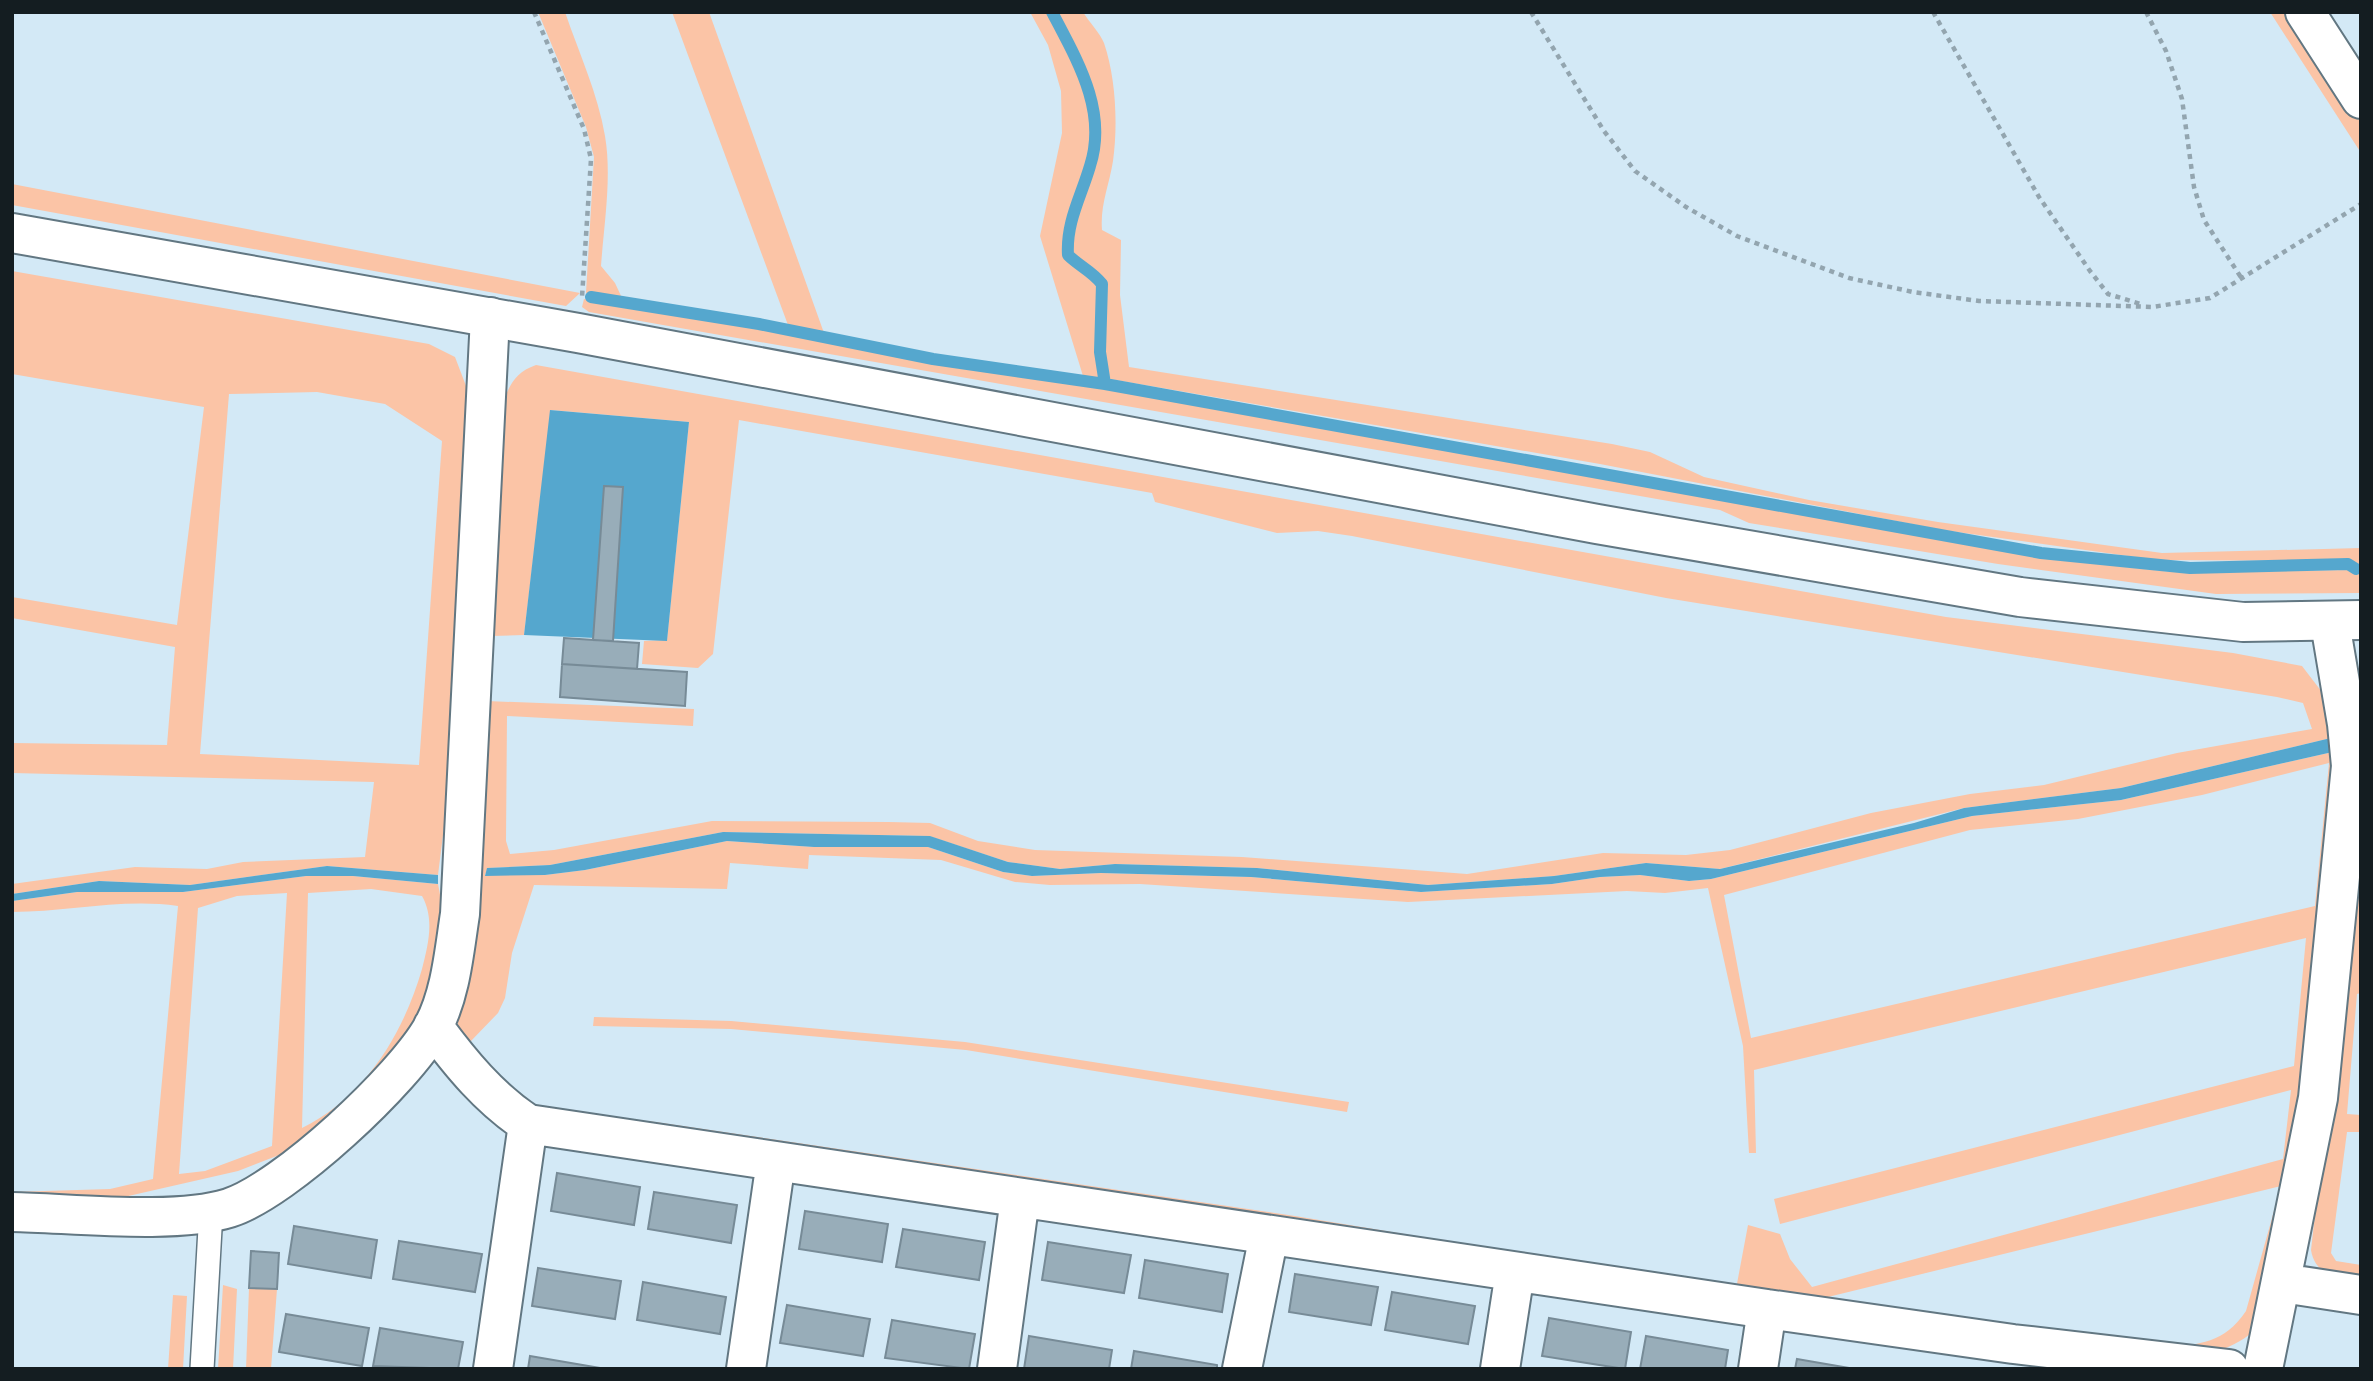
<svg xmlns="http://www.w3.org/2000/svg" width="2373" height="1381" font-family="'DejaVu Sans',sans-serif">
<rect width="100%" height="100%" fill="#d3e9f6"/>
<!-- green -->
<path fill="#fbc4a6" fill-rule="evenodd" d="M538,12H565C579,53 598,94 605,136C612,177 604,224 601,266L615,283L622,298L586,293L594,157L586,127Z
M672,12H709L824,333L788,325Z
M1030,12H1049C1074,59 1104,110 1088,164C1079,196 1062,223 1065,256L1099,285L1098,352L1102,379L1083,376L1040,236L1062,133L1061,91L1048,45Z
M1056,12H1083C1089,22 1100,33 1104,43C1116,78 1118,125 1113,161C1109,186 1100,205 1102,230L1121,240L1120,295L1129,367L1612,444L1650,452L1704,477L1809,500L1938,522L2162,553L2361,548V593L2216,594L1998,564L1749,523L1720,510L589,312L582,307L584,299L747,325L932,361L1108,388L2043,558L2172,572L2353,570L2358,565L2350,561L2157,560L1943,530L1600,464L1110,379L1103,351L1105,283L1094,270L1071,254C1068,225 1082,198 1092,171C1111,114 1082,62 1056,12Z
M2270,12H2291L2361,123V153Z
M12,184L580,293L566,306L12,205Z
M12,271L429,344L455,357L471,399L450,779L438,875L327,866L190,885L99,881L12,894V884L135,867L207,869L243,862L365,857L374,782L12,773V743L167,745L175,647L12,618V597L177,625L204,407L12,374ZM317,392L385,404L442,441L419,765L200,754L229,394Z
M536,365L1946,617L2233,653L2302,666L2325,696L2335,737L2121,788L1964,808L1720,869L1646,863L1554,876L1428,885L1257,868L1115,864L1060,869L1008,862L929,836L723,832L550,865L488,868L485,875H545L585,870L727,841L814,847H928L1003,872L1032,876L1101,873L1251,877L1421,892L1552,884L1600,877L1640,875L1689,881L1711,879L1972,816L2121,800L2337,751L2302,1153L2264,1321C2238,1349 2213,1355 2175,1356L1268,1228L542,1118C518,1102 443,1058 458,1024L452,1016C484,914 482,807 487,701L694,709L693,726L507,716L506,841L510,854L554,850L712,821L889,822L930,823L978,841L1035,850L1242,857L1467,874L1603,853L1686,855L1730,850L1871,813L1970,794L2044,785L2177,753L2312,729L2303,703L2277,697L1666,598L1352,536L1318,531L1277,533L1155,502L1152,493L739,420L713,654L698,668L642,664L644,641L667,640L689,422L551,410L524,635L492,636L503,401C511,383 516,372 536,365ZM2329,763L2315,906L1751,1038L1724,895L1970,830L2078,819L2202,795ZM809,855L941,860L1015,882L1050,885L1140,884L1408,902L1627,891L1665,893L1708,888L1743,1046L1749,1153H1756L1754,1070L2306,938L2294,1066L1774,1199L1780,1224L2291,1090L2283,1159L1812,1287L1790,1259L1780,1234L1748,1225L1736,1289L1295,1216L655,1122L544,1111L497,1076L470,1042L498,1013L505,998L512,953L534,885L727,889L730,863L808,869ZM2281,1186L2246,1311C2224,1344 2200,1343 2165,1349L1828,1297Z
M2361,803V993L2357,994L2347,1114L2361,1115V1132H2347L2331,1253L2336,1261L2361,1265V1281C2338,1277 2315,1276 2311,1250Z
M306,876H353L438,884L447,931L424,1011L399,1050L292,1150L238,1171L124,1197L12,1201V1192L110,1189L153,1179L178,906C123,898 67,912 12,912V901L77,892H183ZM371,889L422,896C435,919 428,945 422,969C403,1035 364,1098 302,1128L308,893ZM287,893L272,1146L205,1171L179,1174L198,908L237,896Z
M594,1017L731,1021L965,1042L1349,1102L1347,1112L966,1050L731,1029L593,1026Z
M223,1285L237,1289L233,1369H218Z
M249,1288L277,1289L271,1369H246Z
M173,1295L187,1296L183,1369H168Z"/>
<!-- water -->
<path fill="#55a7ce" d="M550,410L689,422L667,641L524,635Z
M2335,737L2337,751L2121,800L1972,816L1711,879L1689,881L1640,875L1600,877L1552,884L1421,892L1251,877L1101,873L1032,876L1003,872L928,847H814L727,841L585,870L545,875L485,876L487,868L550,865L723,832L930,836L1008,862L1060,869L1115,864L1257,868L1428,885L1554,876L1646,863L1720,869L1914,823L1964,808L2121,788Z
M327,866L438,875V884L353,876H306L183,892H77L12,901V894L99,881L190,885Z"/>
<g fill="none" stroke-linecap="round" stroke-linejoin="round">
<!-- stream -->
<path stroke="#55a7ce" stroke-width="12" d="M1052,12C1077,60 1108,111 1090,166C1081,197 1066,222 1068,255C1079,266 1092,271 1102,284L1100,352L1105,384
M591,297L759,324L933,359L1105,384L2041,553L2190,568L2348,564L2356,569"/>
</g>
<!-- building -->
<path fill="#98adb9" stroke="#778b97" stroke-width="2" d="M604,486L623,487L613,641L593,640Z
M564,638L639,643L637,669L562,664Z
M562,664L687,672L685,706L560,697Z
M557,1173L640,1187L634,1225L551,1211Z
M654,1192L737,1205L731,1243L648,1229Z
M805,1211L888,1224L882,1262L799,1249Z
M294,1226L377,1240L371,1278L288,1264Z
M903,1229L985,1242L979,1280L896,1267Z
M399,1241L482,1254L475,1292L393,1279Z
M1048,1242L1131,1255L1124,1293L1042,1280Z
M251,1251L279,1253L277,1289L249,1288Z
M1145,1260L1228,1274L1222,1312L1139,1298Z
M538,1268L621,1281L615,1319L532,1306Z
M1295,1274L1378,1287L1371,1325L1289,1312Z
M643,1282L726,1297L720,1334L637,1320Z
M1392,1292L1475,1306L1468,1344L1385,1330Z
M787,1305L870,1319L863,1356L780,1343Z
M286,1314L369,1328L362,1366L279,1352Z
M1549,1318L1631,1332L1625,1369L1542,1356Z
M892,1320L975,1334L969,1369L885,1358Z
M380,1328L463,1342L458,1369L373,1366Z
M1029,1336L1112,1350L1109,1369H1024Z
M1646,1336L1728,1350L1725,1369H1640Z
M1134,1351L1217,1365V1369H1131Z
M530,1356L606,1369H528Z
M1797,1359L1855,1369H1795Z"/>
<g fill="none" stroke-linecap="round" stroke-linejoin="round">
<defs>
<path id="service" d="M202,1369L211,1211"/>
<path id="minor" d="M2305,12L2361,99
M433,1026C461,1064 489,1098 528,1124L1767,1309L2013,1344L2229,1369
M12,1212C71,1213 175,1225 229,1208C285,1190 404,1079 433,1027C451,993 454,952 460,914L490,317
M2282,1283L2361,1295
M493,1369L528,1124
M746,1369L776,1161
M997,1369L1020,1198
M1242,1369L1269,1235
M1500,1369L1515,1272
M1758,1369L1767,1309
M2263,1369L2318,1098L2351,766L2347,724L2330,623"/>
<path id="secondary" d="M12,233L578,333L1597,524L2020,597L2243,622L2361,620"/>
</defs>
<!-- service casing -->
<use href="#service" stroke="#627782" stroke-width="26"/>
<!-- minor casing -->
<use href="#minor" stroke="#627782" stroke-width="42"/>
<!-- secondary casing -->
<use href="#secondary" stroke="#627782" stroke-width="42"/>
<!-- path -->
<path stroke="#93a5af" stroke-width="4.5" stroke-dasharray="5 5" stroke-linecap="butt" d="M534,12L584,129L591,159L582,297
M1531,12L1604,131L1635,171L1686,207L1737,236L1849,278L1913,292L1979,301L2152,307L2210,298L2361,204
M1933,12L2039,197L2090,271L2108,294L2144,305
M2146,12L2166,51L2182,99L2194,187L2204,220L2242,279"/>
<!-- service -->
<use href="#service" stroke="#fff" stroke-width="23"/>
<!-- minor -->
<use href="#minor" stroke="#fff" stroke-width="38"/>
<!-- secondary -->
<use href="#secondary" stroke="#fff" stroke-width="38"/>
</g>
<!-- border -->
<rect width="2373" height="1381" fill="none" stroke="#141d21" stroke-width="28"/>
</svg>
